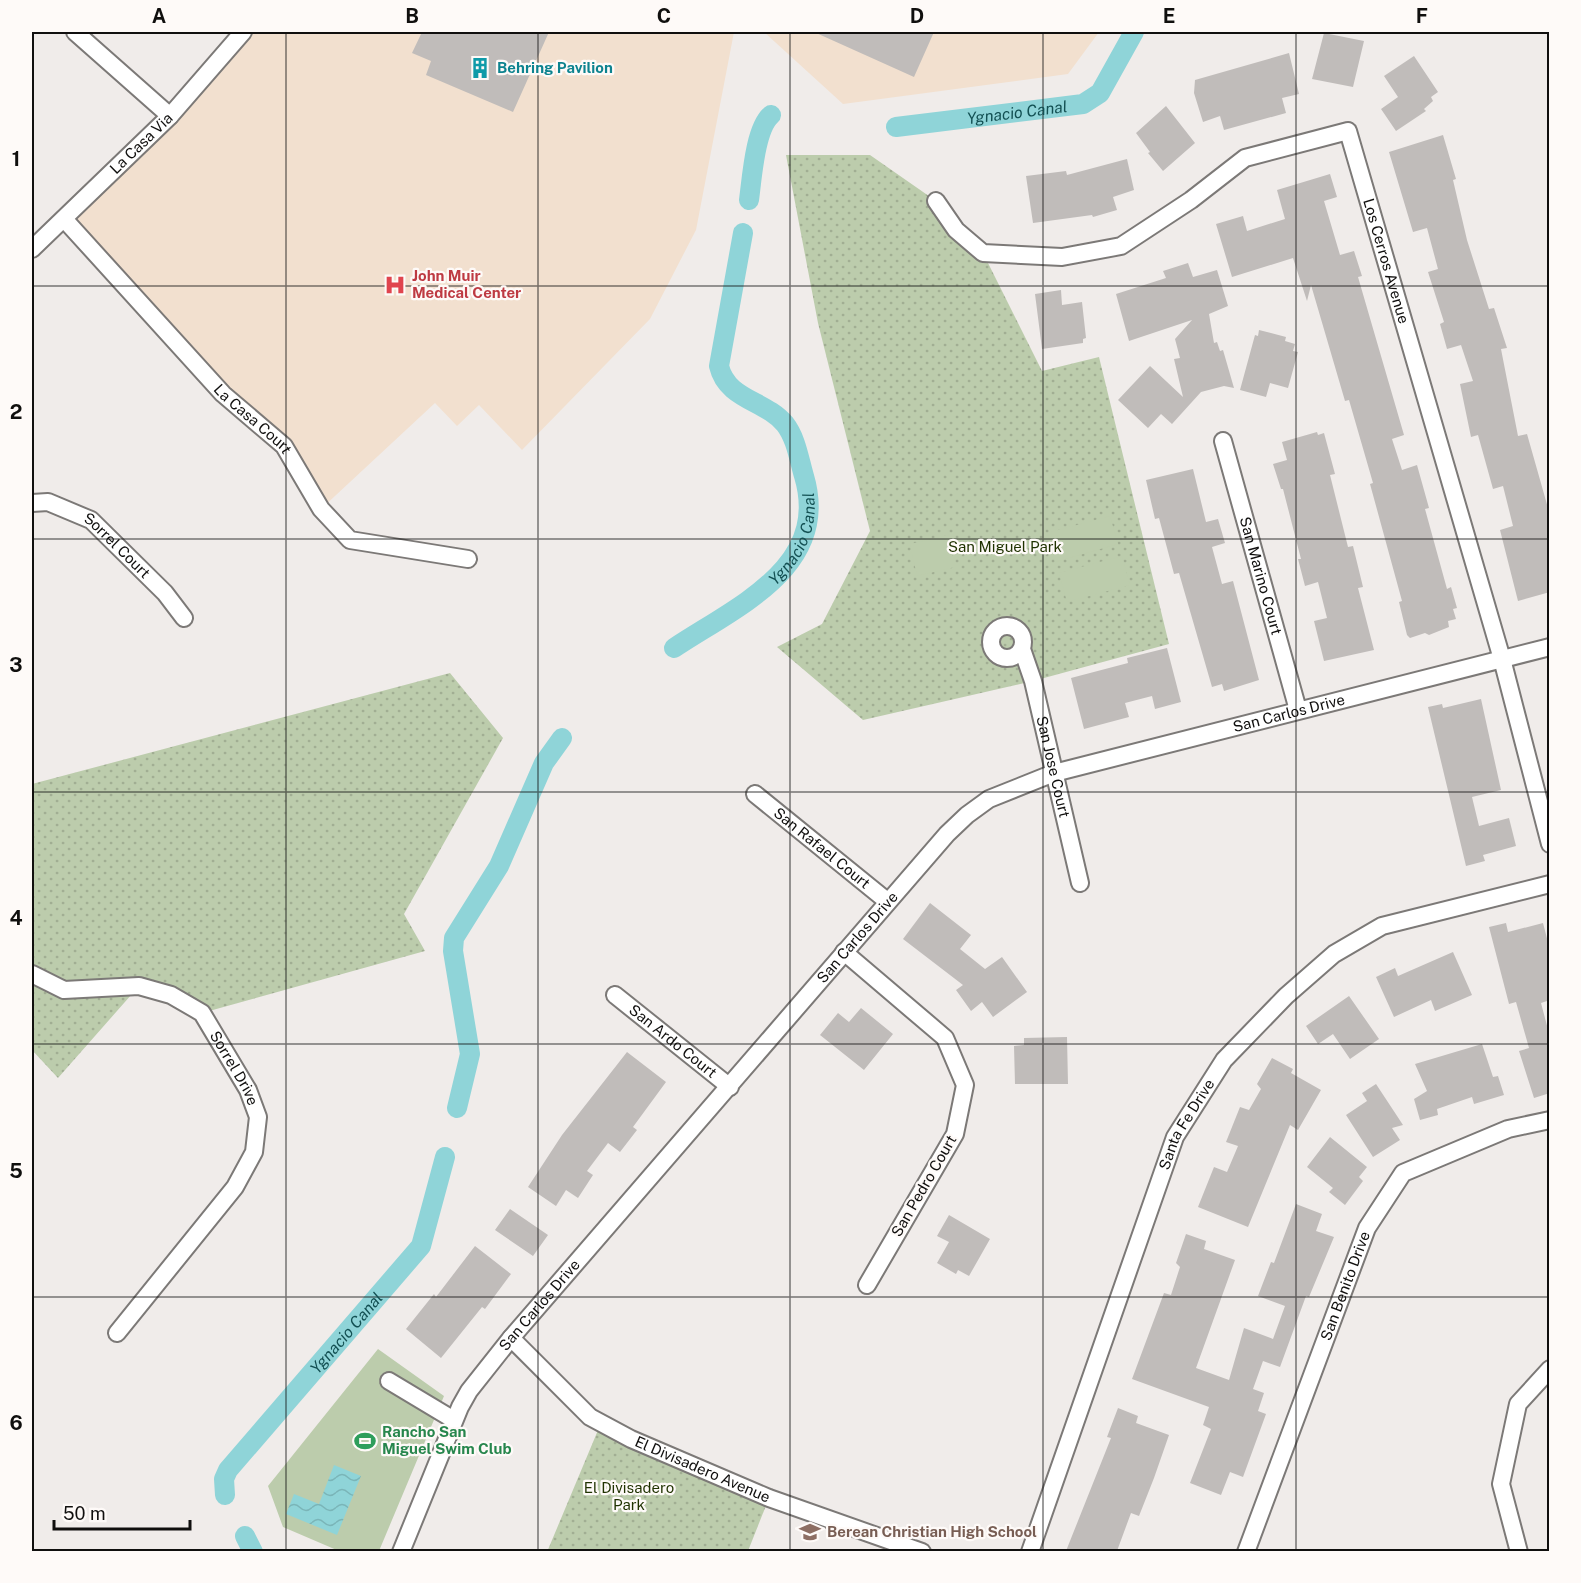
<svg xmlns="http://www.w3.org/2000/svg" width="1581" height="1583" font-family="'Public Sans',sans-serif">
<defs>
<pattern id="green-dots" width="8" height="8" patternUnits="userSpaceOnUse" patternTransform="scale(1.5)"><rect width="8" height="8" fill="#bcccac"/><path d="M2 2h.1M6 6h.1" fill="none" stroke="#a1ae93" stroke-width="1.8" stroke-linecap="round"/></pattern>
<pattern id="water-waves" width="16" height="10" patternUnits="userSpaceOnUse" patternTransform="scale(1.5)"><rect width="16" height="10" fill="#8fd4d8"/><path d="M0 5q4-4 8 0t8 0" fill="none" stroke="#7ab5b8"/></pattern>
</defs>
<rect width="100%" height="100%" fill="#f0ecea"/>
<!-- medical -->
<path fill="#f2e0cf" d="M243,32H734L696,230L650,319L522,450L479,405L457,426L435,403L321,509L284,446L65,220Z
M764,32H1099L1068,74L843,104Z"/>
<!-- green -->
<path fill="url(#green-dots)" d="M786,155H870L936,201L983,253L1042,371L1099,357L1169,644L1033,681L863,720L777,647L822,624L870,531L818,323Z
M450,673L503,738L404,914L425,951L202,1013L139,986L58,1078L32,1050V784Z
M601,1423L769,1498L748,1551L547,1552Z"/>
<!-- pitch -->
<path fill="#bcccac" d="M1110,516L1118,544L1055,562L1047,533Z
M947,535L955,567L917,576L910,544Z
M1122,556L1130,585L1067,602L1059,573Z
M378,1349L444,1396L379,1551H339L283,1527L268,1486Z"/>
<!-- water -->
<path fill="url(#water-waves)" d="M334,1465L361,1476L337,1535L286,1514L294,1494L319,1504Z"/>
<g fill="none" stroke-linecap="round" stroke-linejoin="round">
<!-- canal -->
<g stroke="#8fd4d8" stroke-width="20">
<path id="s1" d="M896,127L1083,104L1100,93L1134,32"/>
<path d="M749,200C752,178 755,129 771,115"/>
<path id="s2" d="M674,648C737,606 831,567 804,476C799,459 796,438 785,424C765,400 727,400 719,366L743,233"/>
<path d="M457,1108L470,1054L453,951L454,938L499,866L544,763L562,738"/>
<path id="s3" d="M225,1495L224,1479L228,1470L421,1246L445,1157"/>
<path d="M245,1536L253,1552"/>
</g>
</g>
<!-- building -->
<path fill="#c0bcba" d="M422,32H549L513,112L426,75L431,61L412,53Z
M814,32H934L914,77Z
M1324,33L1364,41L1353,87L1312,79Z
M1289,53L1299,94L1282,98L1286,113L1224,130L1220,116L1203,122L1194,93L1195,80Z
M1414,56L1438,92L1431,97L1433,101L1424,109L1426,111L1396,131L1381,109L1398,97L1384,76Z
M1166,106L1195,143L1163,171L1148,153L1150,152L1136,133Z
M1443,135L1456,179L1453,180L1467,240L1489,309L1494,308L1507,348L1501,349L1518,436L1527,434L1550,515V592L1518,601L1500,530L1513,526L1503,486L1493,489L1478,435L1471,437L1460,384L1473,381L1461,345L1447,349L1440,324L1444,322L1428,272L1438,269L1427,228L1413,232L1389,152Z
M1127,159L1134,190L1113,197L1117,210L1093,217L1092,215L1033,223L1026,176L1066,171L1067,175Z
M1330,174L1337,197L1324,201L1340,255L1354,251L1362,276L1358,277L1404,435L1392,439L1402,470L1417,465L1429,508L1425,509L1447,589L1451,587L1457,608L1453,609L1456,619L1448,621L1449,627L1429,635L1425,633L1410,638L1407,635L1399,602L1402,601L1370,484L1373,483L1349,400L1345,401L1311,285L1307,301L1293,258L1232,277L1216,224L1243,216L1247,231L1285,219L1277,190Z
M1188,263L1193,277L1217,270L1228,306L1209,314L1214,343L1217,342L1220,351L1223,350L1234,388L1224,386L1201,392L1172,424L1161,414L1148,428L1118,400L1150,366L1183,397L1174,359L1180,358L1175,339L1192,320L1129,341L1116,294L1166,278L1163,271Z
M1061,290L1062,305L1082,302L1086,338L1083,339V343L1042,349L1035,294Z
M1259,330L1286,337L1285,341L1295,344L1293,351L1298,352L1288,388L1270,383L1266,397L1240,390L1255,335L1258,336Z
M1317,432L1318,435L1324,433L1335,474L1330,475L1348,547L1353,546L1363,587L1358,588L1374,650L1324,661L1314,621L1327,618L1318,582L1305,586L1298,559H1301L1283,489H1281L1273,464L1287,460L1282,442Z
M1193,469L1206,522L1218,519L1225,543L1212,547L1222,584L1233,581L1259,680L1224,691L1222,684L1212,687L1179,573L1174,574L1159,518L1155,519L1146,480Z
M1167,648L1181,702L1155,709L1152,696L1125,703L1129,717L1084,729L1071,678L1128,663L1127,658Z
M1481,699L1501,790L1472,797L1479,826L1509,818L1516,846L1483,855L1485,861L1466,866L1428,707L1442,704L1443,708Z
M930,903L971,935L960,949L985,969L1002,957L1027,992L993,1017L982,1002L971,1011L956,990L963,985L903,939Z
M1506,923L1508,932L1543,923L1550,950V1000L1541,1003L1550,1037V1093L1534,1098L1519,1051L1529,1048L1516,1002L1509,1004L1489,927Z
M1453,952L1472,995L1435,1011L1431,1000L1394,1017L1376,977L1395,968L1398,976Z
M1349,996L1379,1039L1350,1059L1333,1034L1318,1044L1306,1026Z
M861,1008L893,1034L864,1070L820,1035L838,1013L849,1022Z
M1067,1037L1068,1084H1015L1014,1046L1024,1045V1038Z
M1482,1044L1493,1077L1498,1076L1504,1095L1474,1104L1472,1097L1437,1109L1438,1115L1420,1120L1414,1099L1427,1091L1415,1064Z
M627,1052L666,1082L633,1127L637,1130L620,1152L608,1143L587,1171L593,1175L578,1198L566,1190L556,1206L528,1187L562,1135Z
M1272,1058L1293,1069L1291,1073L1321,1090L1298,1130L1290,1125L1248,1227L1198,1207L1214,1167L1227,1172L1238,1146L1226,1142L1240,1107L1249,1110L1261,1089L1257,1084Z
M1376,1084L1403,1125L1392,1128L1400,1140L1373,1157L1346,1115L1367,1101L1362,1093Z
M1330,1137L1367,1167L1359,1177L1363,1181L1345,1205L1329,1192L1333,1188L1307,1167Z
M1296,1204L1322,1214L1316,1231L1334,1237L1309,1297L1306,1296L1280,1367L1263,1361L1253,1389L1264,1393L1258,1411L1266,1414L1243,1477L1230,1472L1221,1495L1190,1483L1211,1429L1203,1425L1209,1407L1132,1379L1164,1293L1171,1295L1180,1267L1176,1263L1186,1234L1206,1241L1204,1249L1235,1260L1196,1368L1229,1380L1244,1328L1273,1339L1285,1306L1258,1296L1271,1262L1274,1263Z
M510,1209L548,1235L533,1256L495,1230Z
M949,1215L990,1239L969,1276L958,1270L956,1274L937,1263L949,1242L937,1236Z
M475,1246L511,1274L485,1309L482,1307L441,1358L406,1329L434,1294L436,1297Z
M1118,1408L1138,1416L1136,1423L1169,1435L1154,1478L1139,1516L1131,1513L1117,1551H1066L1111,1438L1107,1437Z"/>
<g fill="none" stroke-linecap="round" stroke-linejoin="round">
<defs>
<g id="street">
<path d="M75,32L170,116"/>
<path id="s4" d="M936,201L956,230L983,253L1062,257L1121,246L1191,200L1245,158L1348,131L1502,659L1550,844"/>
<path id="s5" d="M65,220L223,394L284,446L321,509L350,540L468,559"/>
<path id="s6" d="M32,249L170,116L243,32"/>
<path id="s7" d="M1223,441L1298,710"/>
<path id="s8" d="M32,503L48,502L91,520L165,593L184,618"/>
<circle cx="1007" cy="642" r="16"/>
<path id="s9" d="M1022,649L1033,681L1080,883"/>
<path id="s10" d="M755,794L887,901"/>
<path d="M844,952L945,1038L965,1085L955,1134L867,1285"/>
<path id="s11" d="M32,974L64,990L139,986L171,995L202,1013L248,1090L258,1117L254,1152L235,1187L117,1333"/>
<path id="s12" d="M615,995L730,1087"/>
<path id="s13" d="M511,1338L590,1417L631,1439L769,1498L922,1552"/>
<path d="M389,1381L454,1420"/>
<path id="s14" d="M401,1552L460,1407L469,1391L511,1338L947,834L967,815L989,799L1054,773L1550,647"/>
<path id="s15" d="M1030,1552L1175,1137L1224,1060L1286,996L1334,954L1382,926L1550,884"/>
<path id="s16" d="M1246,1552L1367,1228L1403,1173L1508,1129L1550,1120"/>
<path d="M1519,1552L1501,1484L1518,1404L1550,1369"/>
</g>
</defs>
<!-- street casing -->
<use href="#street" stroke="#7c7977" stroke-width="20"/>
<!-- street -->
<use href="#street" stroke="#fff" stroke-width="16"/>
</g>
<!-- grid -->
<path fill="none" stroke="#100f0e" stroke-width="1.5" stroke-opacity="0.55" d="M286,32V1552M538,32V1552M790,32V1552M1043,32V1552M1296,32V1552M32,286H1550M32,539H1550M32,792H1550M32,1044H1550M32,1297H1550"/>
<!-- icons -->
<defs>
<symbol id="building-bare" viewBox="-9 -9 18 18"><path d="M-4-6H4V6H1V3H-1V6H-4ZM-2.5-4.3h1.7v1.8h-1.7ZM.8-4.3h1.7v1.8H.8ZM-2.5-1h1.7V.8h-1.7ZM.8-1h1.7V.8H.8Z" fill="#0f9aa8" stroke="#fefaf8" stroke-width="2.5" paint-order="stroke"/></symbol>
<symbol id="hospital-bare" viewBox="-9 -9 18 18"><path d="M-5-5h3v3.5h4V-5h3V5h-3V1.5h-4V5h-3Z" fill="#e0444e" stroke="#fefaf8" stroke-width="2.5" paint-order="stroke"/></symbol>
<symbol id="stadium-bare" viewBox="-9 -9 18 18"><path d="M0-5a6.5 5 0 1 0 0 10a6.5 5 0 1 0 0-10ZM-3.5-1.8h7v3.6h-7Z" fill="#2e9e5b" stroke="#fefaf8" stroke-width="2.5" paint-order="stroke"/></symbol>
<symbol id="school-bare" viewBox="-9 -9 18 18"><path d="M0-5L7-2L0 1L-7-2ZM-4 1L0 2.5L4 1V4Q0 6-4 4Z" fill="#8d6e63" stroke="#fefaf8" stroke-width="2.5" paint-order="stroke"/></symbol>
</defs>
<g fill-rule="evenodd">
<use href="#building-bare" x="465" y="53" width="30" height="30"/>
<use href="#hospital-bare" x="380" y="270" width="30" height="30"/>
<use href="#stadium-bare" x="350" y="1426" width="30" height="30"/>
<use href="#school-bare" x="795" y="1517" width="30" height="30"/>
</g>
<g text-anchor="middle" stroke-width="4.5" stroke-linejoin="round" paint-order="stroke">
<!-- culture labels -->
<g font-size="15" font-weight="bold" fill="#0d838f" stroke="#fefaf8" text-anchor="start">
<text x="497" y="73">Behring Pavilion</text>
</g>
<!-- street labels -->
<g font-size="15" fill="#100f0e" stroke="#fefaf8">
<text dy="5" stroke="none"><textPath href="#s6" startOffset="152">La Casa Via</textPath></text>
<text dy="5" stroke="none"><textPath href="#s4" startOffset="604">Los Cerros Avenue</textPath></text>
<text dy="5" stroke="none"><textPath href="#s5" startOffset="274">La Casa Court</textPath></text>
<text dy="5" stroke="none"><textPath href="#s8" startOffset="99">Sorrel Court</textPath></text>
<text dy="5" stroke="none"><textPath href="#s7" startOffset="140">San Marino Court</textPath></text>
<text dy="5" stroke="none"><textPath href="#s14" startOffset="1276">San Carlos Drive</textPath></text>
<text dy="5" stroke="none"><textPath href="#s9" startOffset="122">San Jose Court</textPath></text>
<text dy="5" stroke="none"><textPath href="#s10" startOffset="86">San Rafael Court</textPath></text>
<text dy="5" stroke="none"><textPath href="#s14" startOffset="772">San Carlos Drive</textPath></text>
<text dy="5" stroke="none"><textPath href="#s12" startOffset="74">San Ardo Court</textPath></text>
<text dy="5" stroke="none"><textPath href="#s11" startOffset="244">Sorrel Drive</textPath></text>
<text dy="5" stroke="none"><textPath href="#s15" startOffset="456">Santa Fe Drive</textPath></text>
<text transform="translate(924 1186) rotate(-60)" y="5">San Pedro Court</text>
<text dy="5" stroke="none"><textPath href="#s16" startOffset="284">San Benito Drive</textPath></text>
<text dy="5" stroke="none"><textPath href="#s14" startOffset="286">San Carlos Drive</textPath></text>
<text dy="5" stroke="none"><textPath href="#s13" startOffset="236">El Divisadero Avenue</textPath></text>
</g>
<!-- health labels -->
<g font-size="15" font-weight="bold" fill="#be3a42" stroke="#fefaf8" text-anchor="start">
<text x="412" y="281">John Muir<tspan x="412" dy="17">Medical Center</tspan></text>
</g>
<!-- park labels -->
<g font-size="15" fill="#1f3200" stroke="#fefaf8">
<text x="1005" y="552">San Miguel Park</text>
<text x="629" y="1493">El Divisadero<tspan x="629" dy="17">Park</tspan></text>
</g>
<!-- leisure labels -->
<g font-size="15" font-weight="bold" fill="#27864d" stroke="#fefaf8" text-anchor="start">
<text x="382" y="1437">Rancho San<tspan x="382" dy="17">Miguel Swim Club</tspan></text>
</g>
<!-- education labels -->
<g font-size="15" font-weight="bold" fill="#785e54" stroke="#fefaf8" text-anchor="start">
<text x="827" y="1537">Berean Christian High School</text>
</g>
<!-- water labels -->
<g font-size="16" font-style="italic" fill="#135053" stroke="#fefaf8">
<text dy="6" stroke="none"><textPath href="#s1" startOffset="122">Ygnacio Canal</textPath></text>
<text dy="6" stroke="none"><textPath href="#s2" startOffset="168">Ygnacio Canal</textPath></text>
<text dy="6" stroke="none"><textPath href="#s3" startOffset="207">Ygnacio Canal</textPath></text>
</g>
</g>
<!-- border -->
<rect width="1581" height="1583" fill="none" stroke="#fefaf8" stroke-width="66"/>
<!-- scale -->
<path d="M54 1520v9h136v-9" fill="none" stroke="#100f0e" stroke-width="3"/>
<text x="63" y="1520" font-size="18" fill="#100f0e" stroke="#fefaf8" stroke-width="4.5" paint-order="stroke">50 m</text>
<rect x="33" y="33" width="1515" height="1517" fill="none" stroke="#100f0e" stroke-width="2"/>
<g font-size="20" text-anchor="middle" font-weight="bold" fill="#100f0e">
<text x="159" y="23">A</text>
<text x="412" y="23">B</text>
<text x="664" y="23">C</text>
<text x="917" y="23">D</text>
<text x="1169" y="23">E</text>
<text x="1422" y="23">F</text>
<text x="16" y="166">1</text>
<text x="16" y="419">2</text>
<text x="16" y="672">3</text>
<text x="16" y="925">4</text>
<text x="16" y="1178">5</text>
<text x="16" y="1430">6</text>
</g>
</svg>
